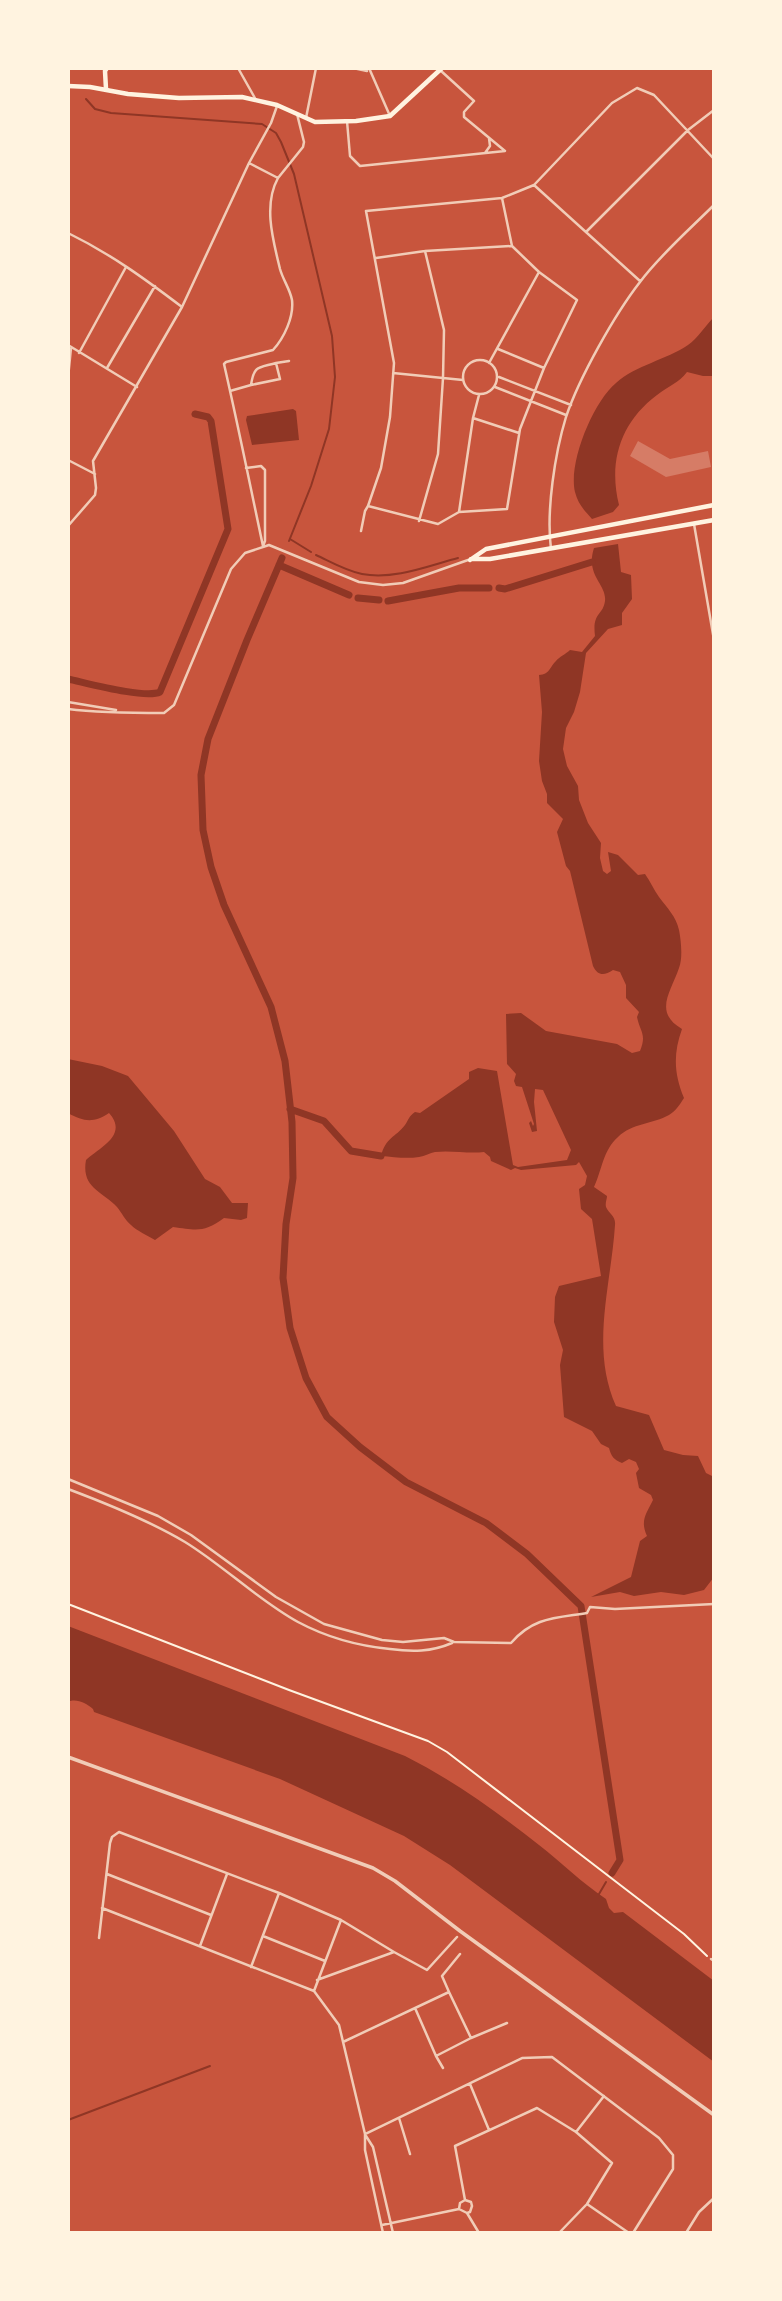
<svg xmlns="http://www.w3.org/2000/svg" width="782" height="2301" font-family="Manrope,sans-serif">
<rect width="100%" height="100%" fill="#c8553d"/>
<!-- water -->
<path fill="#8f3625" d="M714,317V376H703L687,372C679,383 668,386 657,395C621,422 608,461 619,505L613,512L592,519C584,510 578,504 575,492C568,463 593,402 616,383C636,365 666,360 688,345C698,338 705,326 714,317Z
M293,409L296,411L299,440L252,445L246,420L247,416Z
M618,544L621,572L631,575L632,599L622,613V625L608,629L586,653L580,692L574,712L566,728L563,749L567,766L578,786L579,800L588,823L601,843L600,858L603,871L607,874L611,871L608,852L618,855L638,875L645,874C650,881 654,890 659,897C667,908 676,916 679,930C681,940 683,958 679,968C671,992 653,1012 682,1029C673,1054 674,1074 684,1098C680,1104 676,1111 669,1115C653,1124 632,1123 618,1137C603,1150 602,1170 594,1187L607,1196C607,1199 605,1203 606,1207C609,1214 616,1216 615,1225C611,1286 590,1348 616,1406L649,1415L664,1450L683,1455L698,1456L706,1473L714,1477V1577L704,1590L684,1595L661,1592L634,1596L620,1592L591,1597L631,1577L640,1541L647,1536C640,1521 646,1514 653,1500L651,1495L639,1488L636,1473L639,1469L636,1462L629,1459L622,1463C614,1460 611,1456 609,1448L601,1444L592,1431L564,1417L560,1365L563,1350L554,1322L555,1297L559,1286L601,1276L592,1219L581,1209L579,1189L585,1185L587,1176L579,1162L576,1165L521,1170L515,1168L511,1170L491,1161L490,1157L484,1152C468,1154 452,1150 435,1152C430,1153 425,1156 419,1157C406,1159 394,1157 381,1156C386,1137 395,1138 405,1125C409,1119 409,1116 415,1112L420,1113L469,1079V1072L478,1068L497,1071L513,1165L518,1167L567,1160L571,1150L543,1090L535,1089L534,1102L537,1131L532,1132L529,1123L531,1121L533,1126L534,1124L522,1087L516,1086L514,1081L516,1074L507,1064L506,1014L521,1013L546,1031L617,1044L632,1053L640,1051C647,1034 640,1032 637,1017L639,1012L626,998V985L620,972L613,970C604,976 598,976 593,966L570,871L566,866L557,832L563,819L547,803V794L542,781L539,761L542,712L539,675C550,674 549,668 556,661C559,657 566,654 570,650L582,652L595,636C592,612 603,616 605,601C607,584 585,576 594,548Z
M68,1059L102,1066L128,1076L174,1131L205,1179L220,1187L232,1203H248L247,1218L241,1220L224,1218C204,1233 196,1230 173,1227L155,1240C147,1235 137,1231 131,1225C125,1220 122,1213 117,1207C102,1191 81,1188 86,1160C99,1148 129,1135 109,1113C94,1123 84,1122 68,1113Z
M68,1626L405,1756C453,1780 497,1812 539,1845C562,1863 582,1883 606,1899L609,1908L614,1913L623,1912L714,1981V2062L450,1865L404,1836L280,1779L94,1712L93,1709C86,1703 76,1698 68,1702Z"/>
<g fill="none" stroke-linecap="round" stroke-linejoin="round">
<!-- stream -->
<path stroke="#8f3625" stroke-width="2" d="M86,99L95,109L111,113L262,124L276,133L281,142L294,174L332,336L335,377L329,429L311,486L289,541
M290,539L311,552
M316,555C331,562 346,571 362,574C394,580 428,566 458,558
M599,1894L606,1882
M68,2120L210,2066"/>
<!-- canal -->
<path stroke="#8f3625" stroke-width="7" d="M282,558L247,640L208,739L201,775L203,830L211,867L224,905L271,1007L285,1061L292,1122L293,1178L286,1224L283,1278L290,1328L306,1378L327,1417L360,1447L406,1482L486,1523L527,1554L581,1606L620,1860L612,1873
M279,565L349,595
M499,588L505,589L592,562
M358,598L379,600
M388,601L459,588H489
M68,679C87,683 145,699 160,692L228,529L211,421L208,417L195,414
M290,1109L324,1121L351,1151L381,1156"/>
</g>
<!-- building -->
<path fill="#d67c66" d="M638,441L670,459L708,451L711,467L666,477L630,456Z"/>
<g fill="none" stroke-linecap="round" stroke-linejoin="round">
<!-- path -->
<path stroke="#fff3e0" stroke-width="2" d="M68,1604L289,1690L428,1741L447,1752L684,1934L707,1956"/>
<!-- minor -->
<path stroke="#f1ccb7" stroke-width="2.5" d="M238,68L256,100
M353,68L367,71
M369,68L390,116
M306,118L316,68
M347,121L350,156L360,166L505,151L464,117V112L474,101L440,70
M485,153L490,146L489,138
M278,178L303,147L304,142L297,114
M502,198L512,246L539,272L577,300L544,368L520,429L507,509L459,512L438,524L368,506L381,468L390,417L394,363L366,211L502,198L534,185
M586,232L688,130L714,110
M68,233C111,254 145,279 182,307
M376,258L425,251L512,246
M640,281L534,185L612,103L637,88L654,95L714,159
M68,345L137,387
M498,349L544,368
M79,353L126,267
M463 377a17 17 0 1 1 34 0a17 17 0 1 1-34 0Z
M276,363L289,361
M489,363L539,272
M107,368L155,286
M393,373L463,380
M499,377L571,405
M68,378L71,348
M495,387L566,415
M230,391L251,385C254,365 258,368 276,363L280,379L251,385
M479,395L473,418L519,433
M68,460L95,474
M246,468L261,466L265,470V541L263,546C250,485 238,425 224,364L226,362L273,350C284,338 294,317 292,300C290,289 283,280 280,269C273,240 263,205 278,178L249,163
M459,512L473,418
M419,521L438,454L443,378L444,330L425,251
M694,524L714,640
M68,526L95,495L96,488L93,461L182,307L249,163L271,123L277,106
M361,531L365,511L368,506
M551,549C546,511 555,453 566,417C579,378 615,314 640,282C660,255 690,229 714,205
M68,702L116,710
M68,709C100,713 132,713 164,713L174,705L231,569L245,553L269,545L359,582L383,585L403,583L468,560
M68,1479L158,1516L191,1535L276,1597L324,1624L382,1640L403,1642L444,1638L454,1642L511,1643C533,1617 556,1618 587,1613L590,1607L615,1609L714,1604
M68,1489C108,1504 148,1520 185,1542C224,1566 258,1600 298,1622C326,1637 359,1646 390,1649C412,1652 431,1652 452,1643
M107,1874L211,1915
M102,1908L314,1991
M263,1936L325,1961
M99,1938L110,1843L112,1837L119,1832L279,1893L341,1920L394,1952L317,1980
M200,1946L227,1874
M394,1952L427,1970L457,1937
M711,1959L714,1961
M251,1967L279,1893
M314,1991L339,2025L365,2134V2150L383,2233
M314,1991L341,1920
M449,1992L442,1976L460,1954
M415,2008L436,2056
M343,2042L449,1992L471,2038L507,2023
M443,2068L436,2056L471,2038
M470,2084L489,2130
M399,2118L410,2154
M576,2132L604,2096
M365,2134L522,2058L552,2057L659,2138L673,2155V2169L633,2233
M366,2136L373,2147L393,2233
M465,2200L455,2146L537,2108L576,2132L612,2163L587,2204L629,2233
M467,2213L470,2212L472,2206L471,2202L465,2200L460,2203L459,2209L467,2213L479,2233
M382,2225L459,2209
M559,2233L586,2205
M686,2233L699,2212L714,2198"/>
<!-- tertiary -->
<path stroke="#f1ccb7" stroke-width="3.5" d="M68,1757L373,1868L395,1881L460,1931L714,2115"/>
<!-- secondary -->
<path stroke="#fff3e0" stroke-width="4.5" d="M106,89L105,71L107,68
M471,559H490L714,520
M470,560L486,549L714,505"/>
<!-- primary -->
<path stroke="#fff3e0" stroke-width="4.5" d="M68,86L90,87L128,94L179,98L242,97L277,105L315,122L356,121L390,116L442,68"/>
</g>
<!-- border -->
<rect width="782" height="2301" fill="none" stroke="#fff3e0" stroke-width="140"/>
</svg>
